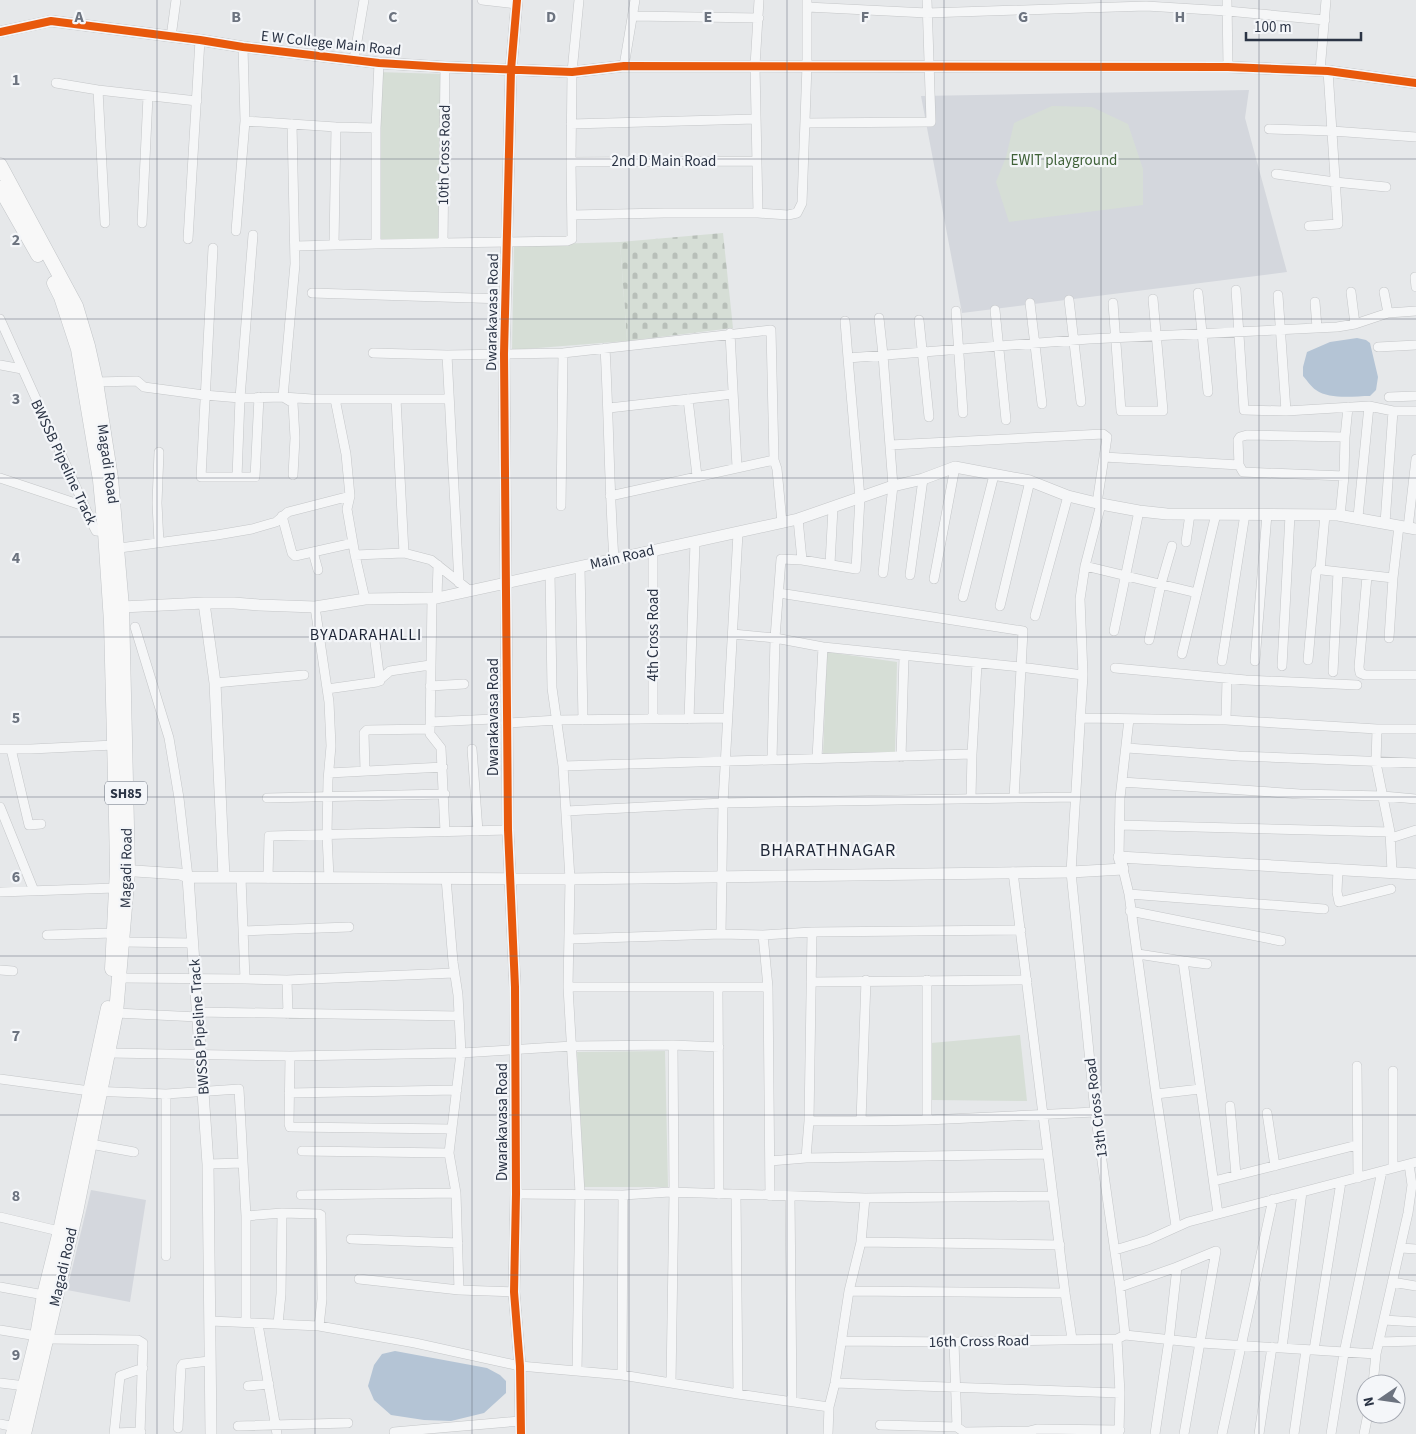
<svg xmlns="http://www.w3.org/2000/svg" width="1416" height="1434" font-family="'Source Sans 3',sans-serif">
<defs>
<pattern id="cemetery-stones" width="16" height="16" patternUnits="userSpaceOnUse" patternTransform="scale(1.25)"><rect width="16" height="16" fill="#d6ded6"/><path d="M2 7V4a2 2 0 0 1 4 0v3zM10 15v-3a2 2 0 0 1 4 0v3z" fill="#b8bfb9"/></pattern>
</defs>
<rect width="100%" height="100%" fill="#e6e8ea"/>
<!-- built -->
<path fill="#d4d7dd" d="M1249,90L1245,118L1287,272L962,313L921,96Z
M91,1190L146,1200L130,1302L67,1290Z"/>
<!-- cemetery -->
<path fill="url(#cemetery-stones)" d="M723,233L733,328L627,341L620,242Z"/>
<!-- park -->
<path fill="#d6ded6" d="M377,72L443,74L439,243L373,241Z
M1052,106L1092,107L1128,124L1143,169V205L1009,222L996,182L1006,157L1014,123Z
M620,242L627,341L512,350L514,245Z
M827,652L897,662L895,753L823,754Z
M1020,1035L1027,1101L932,1100L931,1043Z
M665,1051L668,1187H584L577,1052Z"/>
<!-- water -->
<path fill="#b4c4d5" d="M1357,338L1366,340L1370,343L1378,377L1376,390L1370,396C1354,396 1330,400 1316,390C1311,387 1307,380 1303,376V367L1307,352L1330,342Z
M395,1351L487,1368L500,1375L506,1381V1393L484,1413L451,1421L424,1420L391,1415L374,1400L368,1386L374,1365L382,1354Z"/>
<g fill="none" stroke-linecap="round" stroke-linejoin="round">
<defs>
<path id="minor" d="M482,0L516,4
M1227,0L1228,67
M807,7L927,13L1146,6L1227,11L1325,20
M633,16L759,18
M171,37L176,0
M354,59L364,0
M379,63L376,128V244L567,241L572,239L571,162L572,72L579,0
M624,66L635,0
M1320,71L1326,0
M56,83L98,90L197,101
M98,90L105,223
M245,121L336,127L376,128
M805,123L931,122L927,0
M292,124L295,264L283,397L312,399H449
M571,124L756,119
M1269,129L1332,131L1416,137
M571,162L757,161
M1276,174L1335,182L1386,187
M758,213L755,66L759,0
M572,215L664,213H758L788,215L797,213L802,203L807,65V0
M142,223L148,96
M1309,226L1338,224L1328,71
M236,231L245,121L243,47
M188,239L200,40
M443,243L445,67
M334,244L336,127
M295,246L376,244
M213,248L201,477H255L259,397
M1415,277L1416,287
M1236,290L1244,410L1286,411L1369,406L1393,411H1416
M1351,292L1355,324
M1384,292L1388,313
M312,293L505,299
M1198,293L1208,392
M1278,295L1286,411
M1069,300L1081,402
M1315,302L1317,328
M1030,303L1042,404
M1113,303L1121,411H1163L1153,299
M995,310L1006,420
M956,311L963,413
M879,318L883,355L893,486L883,573
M0,319L93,525L96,531L109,532
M919,320L929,417
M845,321L848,358
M730,333L737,467
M1378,347L1416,345
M605,348C609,418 609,488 614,559
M373,353L447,355L563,353L771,330L774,460L777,469L782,523
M447,355L459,583
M0,365L22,369
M96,382L137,381L144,387L204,395L240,398L283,397L293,403L295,438L293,475
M1389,397L1416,396
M335,399L346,454L350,496
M396,399L404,553
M688,399L697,476
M609,408L733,394
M1345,437L1348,407
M890,445L1103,434L1107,437L1104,457
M237,477L240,398L253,235
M0,478L84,506
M610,496L774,460
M1097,503L1104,457L1239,465L1238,440L1240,437L1247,435L1345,437L1344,476L1243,472L1239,465
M561,506L563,353
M282,516L292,553L295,556L353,543
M1340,516L1344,476
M1358,517L1369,406
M798,519L802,560
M1385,523L1393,411
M1408,528L1416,459
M1186,542L1190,514
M159,543L157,503L159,452
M112,549L217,535L252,529L276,522L288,512L350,496L347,509L355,555L404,553L431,560L469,590
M313,552L318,570
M355,555L365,599
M830,564L833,508
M1085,566L1197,593
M580,567L583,720
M1320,570L1325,515
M550,573L552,688L563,766L570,879L568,987L580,1193L577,1371
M910,575L923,479
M1367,576L1359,667L1360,673L1365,675H1416
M934,579L955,467
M779,593L1023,631L1014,798
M963,597L994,475
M432,598L430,734L441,748L445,832
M437,598L438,565
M1000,606L1030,481
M315,607L329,702L331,746L328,780L327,835L329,878
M1035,616L1068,496
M135,627L169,738L179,798L188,877
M1114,631L1139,511
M733,634L775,638L823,647L1020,667L1083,675
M1389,638L1393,578
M1149,640L1161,584L1172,546
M375,642L380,681
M1182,654L1216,514
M1308,660L1316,572L1318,570H1322L1393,578L1399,526
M1222,661L1245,514
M1255,661L1267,514
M1282,666L1290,515
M1115,668L1246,680L1357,685
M1333,672L1338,572
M215,683L304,675
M430,686L464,684
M327,689L377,682L390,671L430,665
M1080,718L1226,720L1377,729H1416
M653,719V550
M689,719L695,542
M1226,720L1227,678
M430,722L493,719
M506,723L558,720L727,718
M1377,729L1376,763L1390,832L1392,872
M1127,748L1239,756L1416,763
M0,749H31L114,745
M11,749L29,825L41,824
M472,749L478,831
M901,757L904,657
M817,758L823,647
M772,760L775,638L781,559L802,560L856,569L860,498L848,358L1089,339L1337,327L1355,324L1388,313L1416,311
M563,766L972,754L977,664
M365,771L364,733L367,730L430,729
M329,773L443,767
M1122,782L1300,794L1383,796L1416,799
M267,798L445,794
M971,798L972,754
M0,807L34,891
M566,811L723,803L1075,797
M1120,825L1390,832
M1391,838L1416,830
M1119,857L1120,798L1129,719
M1123,869L1129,894L1156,1094L1176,1226
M1338,869L1337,892L1339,902L1391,889
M1013,872L1065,1293L1072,1339
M241,878L245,979L287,980L454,973
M268,878L269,836L508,830
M446,878L453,962L458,995L461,1053L449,1153L456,1193L459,1290L514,1292
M0,892L115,888
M1129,894L1324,909
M1130,911L1281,941
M244,931L349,927
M812,932L809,1121H861
M721,934L723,803L738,533
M47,935L113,933
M763,935L768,987L770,1196
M570,939L721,934L763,935L812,932L1021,930
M123,942L192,943
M1138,954L1183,961L1218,1214
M1183,961L1207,964
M0,970L13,971
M120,978L245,979
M287,980L288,1014
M866,980L861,1121L927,1120L1095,1112
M811,982L1027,980
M568,987H768
M718,987L719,1194
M197,1012L459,1016
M116,1013L198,1017
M109,1053L290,1056L461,1053L572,1046L673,1045L719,1047
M290,1056L289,1124L290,1127L452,1129
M1357,1066L1358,1178
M0,1079L90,1091L166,1094L239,1089L246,1216V1322
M289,1093L457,1090
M1156,1094L1200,1089
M1230,1106L1236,1175
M1267,1113L1275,1166
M927,1120V980
M85,1143L134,1152
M302,1151L449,1153
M806,1158L809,1121
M770,1161L806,1158L1048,1154
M208,1164L243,1163
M1393,1168V1071
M1214,1181L1357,1145
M516,1194L623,1195L670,1192L865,1198L1053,1196
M301,1195L456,1193
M736,1195L738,1394
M790,1196L792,1401
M246,1216L282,1213L319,1214L321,1215L322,1299L319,1326
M0,1217L63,1232
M351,1239L458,1243
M861,1242L1060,1245
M1401,1248L1416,1249
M1115,1250L1148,1240L1188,1222L1416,1162
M166,1256V1094
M1177,1267L1216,1251L1184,1434
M359,1279L459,1290
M1392,1282L1416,1286
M0,1287L44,1295
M1120,1287L1177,1267L1169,1340L1155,1434
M849,1291L1065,1293
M1384,1320L1416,1322
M210,1321L319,1326L415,1343L520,1366L622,1375L738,1394L829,1407L835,1383L849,1291L861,1242L865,1198
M258,1324L277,1434
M278,1324L281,1294L282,1213
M0,1330L37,1336
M1125,1335L1201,1343L1376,1354L1408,1213L1412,1185L1409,1164
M47,1339L138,1340L143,1343L140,1434
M1117,1339L1120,1393L1119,1433
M841,1341L954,1342L1117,1339L1125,1335L1120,1287L1095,1112L1071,872L1083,675L1080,599L1085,566L1101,504
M954,1342L957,1427L964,1432L1029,1431L1037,1429L1120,1430
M1379,1342L1416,1341
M1282,1348L1302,1192
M1314,1350L1341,1182
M622,1375L623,1195
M0,1383L26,1386
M671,1383L674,1192L673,1045
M835,1383L1120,1393
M1373,1384L1376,1354
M248,1386L269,1384
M0,1424L15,1427
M880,1425L957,1427
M238,1426L348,1423
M178,1428L181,1367L183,1364L209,1361
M394,1432L520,1421
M114,1433L141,1432
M114,1434L120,1376L143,1368
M828,1434L829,1407
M1222,1434L1273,1199
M1259,1434L1272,1347
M1294,1434L1306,1350
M1331,1434L1344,1353L1382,1171
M1364,1434L1368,1414"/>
<path id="tertiary" d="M517,0L511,70L504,354L508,830L515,987L516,1194L514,1292L520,1366L521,1434
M0,32L51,21L200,40L243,47L379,63L445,67L572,72L624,66L1228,67L1328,71L1416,83
M204,603H234L259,605L315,607L365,599L437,598L798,519L893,486L923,479L955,467L1030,481L1068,496L1101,504L1139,511L1167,514L1338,515L1416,529
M122,607L204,603L215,683L224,877
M120,870L180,874L188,877L570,879L1071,872L1123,869L1119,857L1416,874
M188,877L208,1164L211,1434"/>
<path id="primary" d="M0,165L76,306L88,346L96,382L111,478L122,607L128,871L116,1013L76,1212L24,1434
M0,188L38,255
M54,283L61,297L78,349L100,480L105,532L111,622L116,817L117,869L112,969
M13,1434L37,1336L44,1295L60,1231L108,1008"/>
</defs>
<!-- minor casing -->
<use href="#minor" stroke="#c4c6c8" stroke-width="10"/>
<!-- tertiary casing -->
<use href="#tertiary" stroke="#c4c6c8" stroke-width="12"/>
<!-- primary casing -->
<use href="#primary" stroke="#c2c5c8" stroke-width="15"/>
<!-- minor -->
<use href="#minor" stroke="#f5f6f7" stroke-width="9"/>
<!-- tertiary -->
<use href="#tertiary" stroke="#f5f6f7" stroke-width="11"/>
<!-- primary -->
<use href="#primary" stroke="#f8f8f8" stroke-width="14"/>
<defs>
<path id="cycleway" d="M517,0L511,70L504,354L508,830L515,987L516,1194L514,1292L520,1366L521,1434
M0,32L51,21L200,40L243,47L379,63L445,67L572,72L624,66L1228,67L1328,71L1416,83"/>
</defs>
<!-- cycleway casing -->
<use href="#cycleway" stroke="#f4f6f9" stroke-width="11"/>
<!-- cycleway -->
<use href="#cycleway" stroke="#e8590c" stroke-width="8"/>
</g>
<!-- grid -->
<path fill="none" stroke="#6c737f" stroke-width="1" stroke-opacity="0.55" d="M157,0V1434M315,0V1434M472,0V1434M629,0V1434M787,0V1434M944,0V1434M1101,0V1434M1259,0V1434M0,159H1416M0,319H1416M0,478H1416M0,637H1416M0,797H1416M0,956H1416M0,1115H1416M0,1275H1416"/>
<g text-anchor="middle" stroke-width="4.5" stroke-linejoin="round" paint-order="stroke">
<!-- shield labels -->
<rect fill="#f4f6f9" stroke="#676e7b" stroke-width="1" x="105" y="781.5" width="42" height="23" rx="4"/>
<g font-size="14" font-weight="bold" fill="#2b3445">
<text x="126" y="798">SH85</text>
</g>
<!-- street labels -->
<g font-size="15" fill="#2b3445" stroke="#f4f6f9">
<text transform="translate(331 43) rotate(6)" y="5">E W College Main Road</text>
<text transform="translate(444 155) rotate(-89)" y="5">10th Cross Road</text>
<text x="664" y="166">2nd D Main Road</text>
<text transform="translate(492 312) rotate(-89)" y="5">Dwarakavasa Road</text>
<text transform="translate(64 462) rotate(65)" y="5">BWSSB Pipeline Track</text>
<text transform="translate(108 464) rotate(82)" y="5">Magadi Road</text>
<text transform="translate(622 557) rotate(-13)" y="5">Main Road</text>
<text transform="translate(653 635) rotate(-90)" y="5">4th Cross Road</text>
<text transform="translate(493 717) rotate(-90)" y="5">Dwarakavasa Road</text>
<text transform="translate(126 868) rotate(-89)" y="5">Magadi Road</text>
<text transform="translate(199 1027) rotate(-94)" y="5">BWSSB Pipeline Track</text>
<text transform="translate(1096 1108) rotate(-97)" y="5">13th Cross Road</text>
<text transform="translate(502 1122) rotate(-90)" y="5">Dwarakavasa Road</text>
<text transform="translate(63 1267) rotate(-77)" y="5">Magadi Road</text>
<text transform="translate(979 1341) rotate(-1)" y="5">16th Cross Road</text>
</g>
<!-- park labels -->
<g font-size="15" fill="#3f6138" stroke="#f4f6f9">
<text x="1064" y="165">EWIT playground</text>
</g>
<!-- neighbourhood labels -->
<g font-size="16" letter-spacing="1" fill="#1d2536" stroke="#f4f6f9">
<text x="366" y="640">BYADARAHALLI</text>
</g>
<!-- quarter labels -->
<g font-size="18" letter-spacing="1" fill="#1d2536" stroke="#f4f6f9">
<text x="828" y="856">BHARATHNAGAR</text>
</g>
</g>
<g font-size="16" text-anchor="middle" font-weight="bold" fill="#6c737f" stroke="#f4f6f9" stroke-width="4.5" stroke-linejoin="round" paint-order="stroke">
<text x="79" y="22">A</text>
<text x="236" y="22">B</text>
<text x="393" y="22">C</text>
<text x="551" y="22">D</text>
<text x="708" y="22">E</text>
<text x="865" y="22">F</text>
<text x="1023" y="22">G</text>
<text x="1180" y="22">H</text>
<text x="16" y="85">1</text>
<text x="16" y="245">2</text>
<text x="16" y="404">3</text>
<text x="16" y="563">4</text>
<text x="16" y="723">5</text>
<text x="16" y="882">6</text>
<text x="16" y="1041">7</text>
<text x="16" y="1201">8</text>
<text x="16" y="1360">9</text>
</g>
<!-- north arrow -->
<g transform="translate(1381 1399) rotate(257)"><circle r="24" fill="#f4f6f9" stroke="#a4a8b1"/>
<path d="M0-4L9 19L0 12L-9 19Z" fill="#6c737f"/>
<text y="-8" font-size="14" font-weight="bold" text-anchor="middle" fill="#2b3445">N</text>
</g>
<!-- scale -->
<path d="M1246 32v8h115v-8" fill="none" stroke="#2b3445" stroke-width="2.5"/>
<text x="1254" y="32" font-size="15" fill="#2b3445" stroke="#f4f6f9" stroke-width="4" paint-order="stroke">100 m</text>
</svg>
